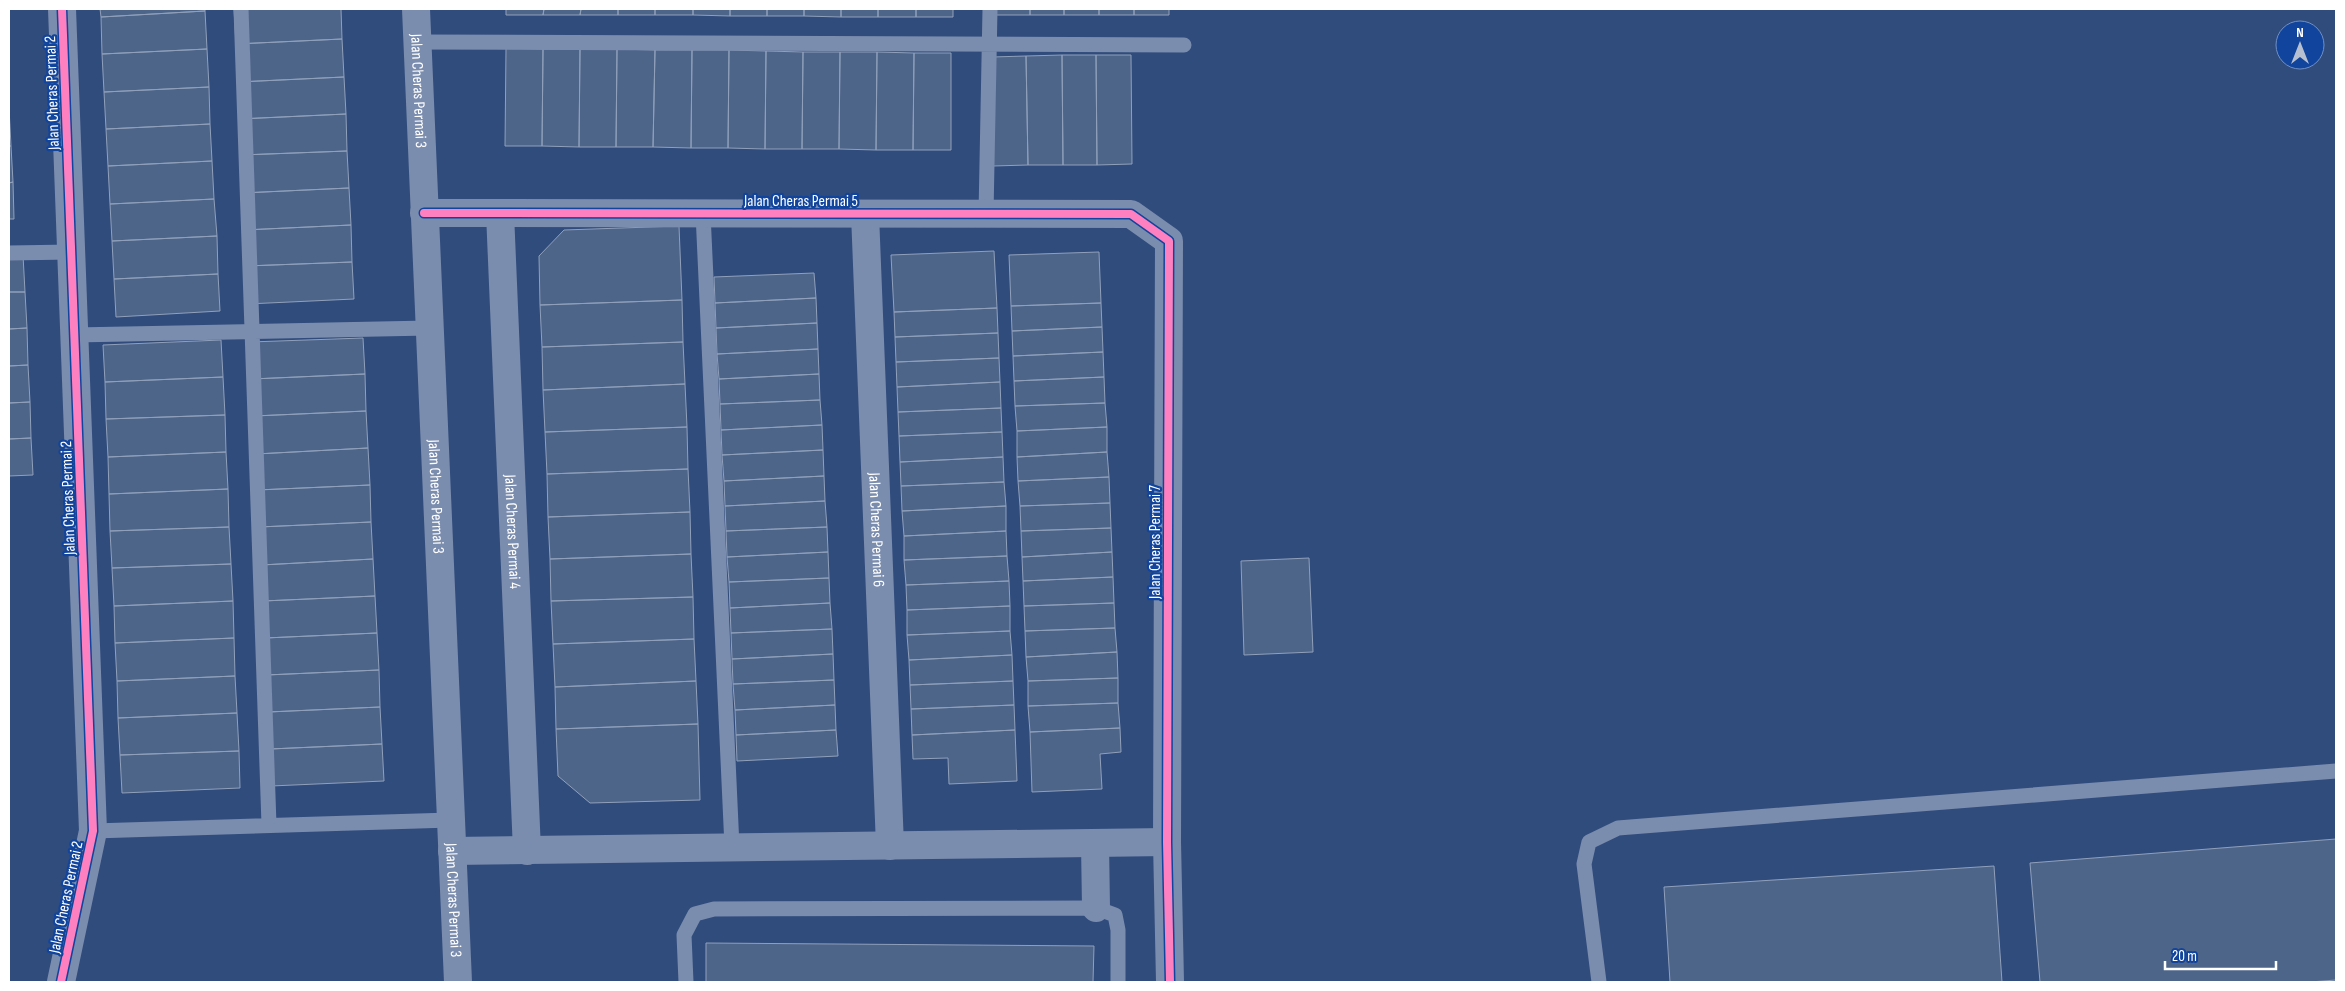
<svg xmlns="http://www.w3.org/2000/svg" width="2345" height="991" font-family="'Sofia Sans Condensed',sans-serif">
<rect width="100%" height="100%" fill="#304c7c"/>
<!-- building -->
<path fill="#4e658a" stroke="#90a0bb" d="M100,9H205V11L101,17Z
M234,9H341L342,39L236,44Z
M506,9H544L543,15H506Z
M544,9H581L580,15H543Z
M581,9H618V15H580Z
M618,9H655V15H618Z
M655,9H693V15H655Z
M693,9H730V16L693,15Z
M730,9H767V16H730Z
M767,9H804V16H767Z
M804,9H841V17L804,16Z
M841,9H878V17H841Z
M878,9H916V17H878Z
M916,9H953V17H916Z
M994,9H1030V15H994Z
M1030,9H1064V15H1030Z
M1064,9H1099V15H1064Z
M1099,9H1134V15H1099Z
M1134,9H1169V15H1134Z
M205,11L207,49L102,54L101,17Z
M342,39L344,77L238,82L236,44Z
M506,48L543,49L542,146H505Z
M207,49L209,87L104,92L102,54Z
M543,49H580L579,147L542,146Z
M580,49H617L616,147H579Z
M617,49L655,50L653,147H616Z
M655,50H692L691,148L653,147Z
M692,50H729L728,148H691Z
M729,50L766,51L765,149L728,148Z
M766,51L803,52L802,149H765Z
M803,52H840L839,149H802Z
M840,52H877L876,150L839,149Z
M877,52L914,53L913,150H876Z
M914,53H951V150H913Z
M1062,55H1096L1097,165H1063Z
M1062,55L1063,165H1028L1026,56Z
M1096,55H1131L1132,164L1097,165Z
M1026,56L1028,165L993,166L992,57Z
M344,77L346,114L239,119L238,82Z
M209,87L210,124L106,129L104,92Z
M9,108L11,146H9Z
M346,114L347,151L241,155L239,119Z
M210,124L212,161L108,166L106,129Z
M9,146H11L13,182L9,183Z
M347,151L349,188L242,193L241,155Z
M212,161L214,199L110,204L108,166Z
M13,182L14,219H9V183Z
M349,188L351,225L244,230L242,193Z
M214,199L217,236L112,241L110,204Z
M351,225L352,262L246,266L244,230Z
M679,226L682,300L540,305L539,256L564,230Z
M217,236L218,274L114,279L112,241Z
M994,251L997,308L894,312L891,255Z
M1099,252L1101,303L1011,306L1009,255Z
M23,255L25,292H9V256Z
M352,262L354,299L247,304L246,266Z
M814,273L816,298L715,303L714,277Z
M218,274L220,311L116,317L114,279Z
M9,292H25L27,328L9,329Z
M816,298L817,323L716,328L715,303Z
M682,300L683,342L542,347L540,305Z
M1101,303L1102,327L1012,331L1011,306Z
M997,308L998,333L895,337L894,312Z
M817,323L818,349L717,354L716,328Z
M1102,327L1103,352L1013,356L1012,331Z
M27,328L28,365L9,366V329Z
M998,333L999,358L896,362L895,337Z
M363,338L365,374L252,379L250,342Z
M221,340L223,377L105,382L103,345Z
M683,342L685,384L543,390L542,347Z
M818,349L819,374L719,379L717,354Z
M1103,352L1104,377L1014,381L1013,356Z
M999,358L1000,382L897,387L896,362Z
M28,365L30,402L9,403V366Z
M365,374L366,411L254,416L252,379Z
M819,374L820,400L720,404L719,379Z
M223,377L225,415L106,419L105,382Z
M1104,377L1105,403L1015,406L1014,381Z
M1000,382L1001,408L898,412L897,387Z
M685,384L687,427L545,432L543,390Z
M820,400L822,425L721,430L720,404Z
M30,402L31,438L9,439V403Z
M1105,403L1107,427L1017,431L1015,406Z
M1001,408L1002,432L899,436L898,412Z
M366,411L368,448L256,454L254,416Z
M225,415L226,452L108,457L106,419Z
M822,425L823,450L722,455L721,430Z
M687,427L688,469L547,474L545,432Z
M1107,427V452L1017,457V431Z
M1002,432L1003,457L900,462L899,436Z
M31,438L33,475L9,476V439Z
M368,448L370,485L257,490L256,454Z
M823,450L824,476L724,481L722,455Z
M226,452L228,489L109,494L108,457Z
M1107,452L1109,477L1018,481L1017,457Z
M1003,457L1004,482L901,486L900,462Z
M688,469L690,512L548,517L547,474Z
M824,476L825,501L725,506L724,481Z
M1109,477L1110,503L1020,506L1018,481Z
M1004,482L1006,506L902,511L901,486Z
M370,485L371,522L259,527L257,490Z
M228,489L229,527L110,531L109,494Z
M825,501L827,527L726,531L725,506Z
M1110,503L1111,528L1021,531L1020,506Z
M1006,506V531L904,536L902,511Z
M690,512L691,554L550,559L548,517Z
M371,522L373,559L261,565L259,527Z
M229,527L231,564L112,568L110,531Z
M827,527L828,552L727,557L726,531Z
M1111,528L1112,552L1022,557L1021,531Z
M1006,531L1007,556L904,560V536Z
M828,552L829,578L729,582L727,557Z
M1112,552L1113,577L1023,581L1022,557Z
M691,554L693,597L551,601L550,559Z
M1007,556L1009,581L906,585L904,560Z
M1309,558L1313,652L1244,655L1241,561Z
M373,559L375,596L263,601L261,565Z
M231,564L233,601L114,606L112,568Z
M1113,577L1114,603L1024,606L1023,581Z
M829,578L830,603L730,608L729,582Z
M1009,581L1010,606L907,610L906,585Z
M375,596L377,633L265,638L263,601Z
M693,597L694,639L553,644L551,601Z
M233,601L234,638L115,643L114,606Z
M830,603L832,629L731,633L730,608Z
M1114,603L1115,628L1025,631L1024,606Z
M1010,606V631L907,635V610Z
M1115,628L1117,652L1026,657L1025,631Z
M832,629L833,654L732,659L731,633Z
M1010,631L1012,655L909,660L907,635Z
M377,633L379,670L266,675L265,638Z
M234,638L235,676L117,681L115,643Z
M694,639L696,681L555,687L553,644Z
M1117,652L1118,678L1028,681L1026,657Z
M833,654L834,680L733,684L732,659Z
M1012,655L1013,681L910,685L909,660Z
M379,670L380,707L268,712L266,675Z
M235,676L237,713L118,718L117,681Z
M1118,678V703L1028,706V681Z
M834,680L835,705L735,710L733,684Z
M696,681L698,724L556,729L555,687Z
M1013,681L1014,705L911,709L910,685Z
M1118,703L1120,728L1030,732L1028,706Z
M835,705L836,730L736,735L735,710Z
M1014,705L1015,730L912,735L911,709Z
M380,707L382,744L270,749L268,712Z
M237,713L239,751L120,755L118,718Z
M698,724L700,800L590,803L558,776L556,729Z
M1120,728L1121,752L1100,754L1102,789L1032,792L1030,732Z
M836,730L838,756L737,761L736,735Z
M1015,730L1017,781L949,784L948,758L913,759L912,735Z
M382,744L384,781L271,786L270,749Z
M239,751L240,788L122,793L120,755Z
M2336,839V980L2310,982H2040L2030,863Z
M1994,866L2002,982H1670L1664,887Z
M706,943L1094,946L1093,982H706Z"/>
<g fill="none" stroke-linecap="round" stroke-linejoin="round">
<!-- service -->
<path stroke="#7b8dae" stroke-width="15" d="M241,9L269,825
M417,42L1184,45
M703,213L732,847
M986,214L990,9
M9,253L71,252
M74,335L429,328
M93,831L451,820
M686,982L684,935L695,914L714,909L1096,908L1115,915L1118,930V982
M1599,982L1584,864L1589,842L1618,828L2336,771"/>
<!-- minor -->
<g stroke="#7b8dae" stroke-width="28">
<path id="s1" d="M416,9L458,982"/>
<path d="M424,213L1131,214L1169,241L1167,842L1170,982"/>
<path id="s2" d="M500,213L527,851"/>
<path id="s3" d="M865,214L890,846"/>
<path d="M1095,843L1096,908"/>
<path d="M452,851L1167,842"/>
<path d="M61,982L93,831L62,9"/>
</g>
<defs>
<path id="cycleway" d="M424,213L1131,214L1169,241L1167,842L1170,982
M61,982L93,831L62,9"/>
</defs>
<!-- cycleway casing -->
<use href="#cycleway" stroke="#11449c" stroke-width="11"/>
<!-- cycleway -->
<use href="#cycleway" stroke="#ff80c0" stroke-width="8"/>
</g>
<g text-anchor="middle" stroke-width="4.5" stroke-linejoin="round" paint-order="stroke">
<!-- street labels -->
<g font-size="16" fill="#fff" stroke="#11449c">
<text dy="6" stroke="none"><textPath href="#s1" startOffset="82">Jalan Cheras Permai 3</textPath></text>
<text transform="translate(51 93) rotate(-92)" y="6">Jalan Cheras Permai 2</text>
<text x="801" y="206">Jalan Cheras Permai 5</text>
<text dy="6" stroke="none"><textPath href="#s1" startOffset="488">Jalan Cheras Permai 3</textPath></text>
<text transform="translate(67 498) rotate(-92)" y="6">Jalan Cheras Permai 2</text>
<text dy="6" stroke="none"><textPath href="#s3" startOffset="316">Jalan Cheras Permai 6</textPath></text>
<text dy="6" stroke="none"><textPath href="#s2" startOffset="319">Jalan Cheras Permai 4</textPath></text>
<text transform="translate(1154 542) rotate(-90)" y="6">Jalan Cheras Permai 7</text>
<text transform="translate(65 897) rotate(-78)" y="6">Jalan Cheras Permai 2</text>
<text dy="6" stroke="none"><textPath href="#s1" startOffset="892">Jalan Cheras Permai 3</textPath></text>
</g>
</g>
<!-- border -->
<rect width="2345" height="991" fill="none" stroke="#ffffff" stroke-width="20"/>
<!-- north arrow -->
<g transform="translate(2300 45)"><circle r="24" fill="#11449c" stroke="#708fc4"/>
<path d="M0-4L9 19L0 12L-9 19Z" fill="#b7c0d1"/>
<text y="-8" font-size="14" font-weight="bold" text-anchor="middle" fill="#ffffff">N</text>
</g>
<!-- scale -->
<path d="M2165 961v8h111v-8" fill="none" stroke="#ffffff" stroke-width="2.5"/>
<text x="2172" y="961" font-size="15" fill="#ffffff" stroke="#11449c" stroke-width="4" paint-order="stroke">20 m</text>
</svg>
